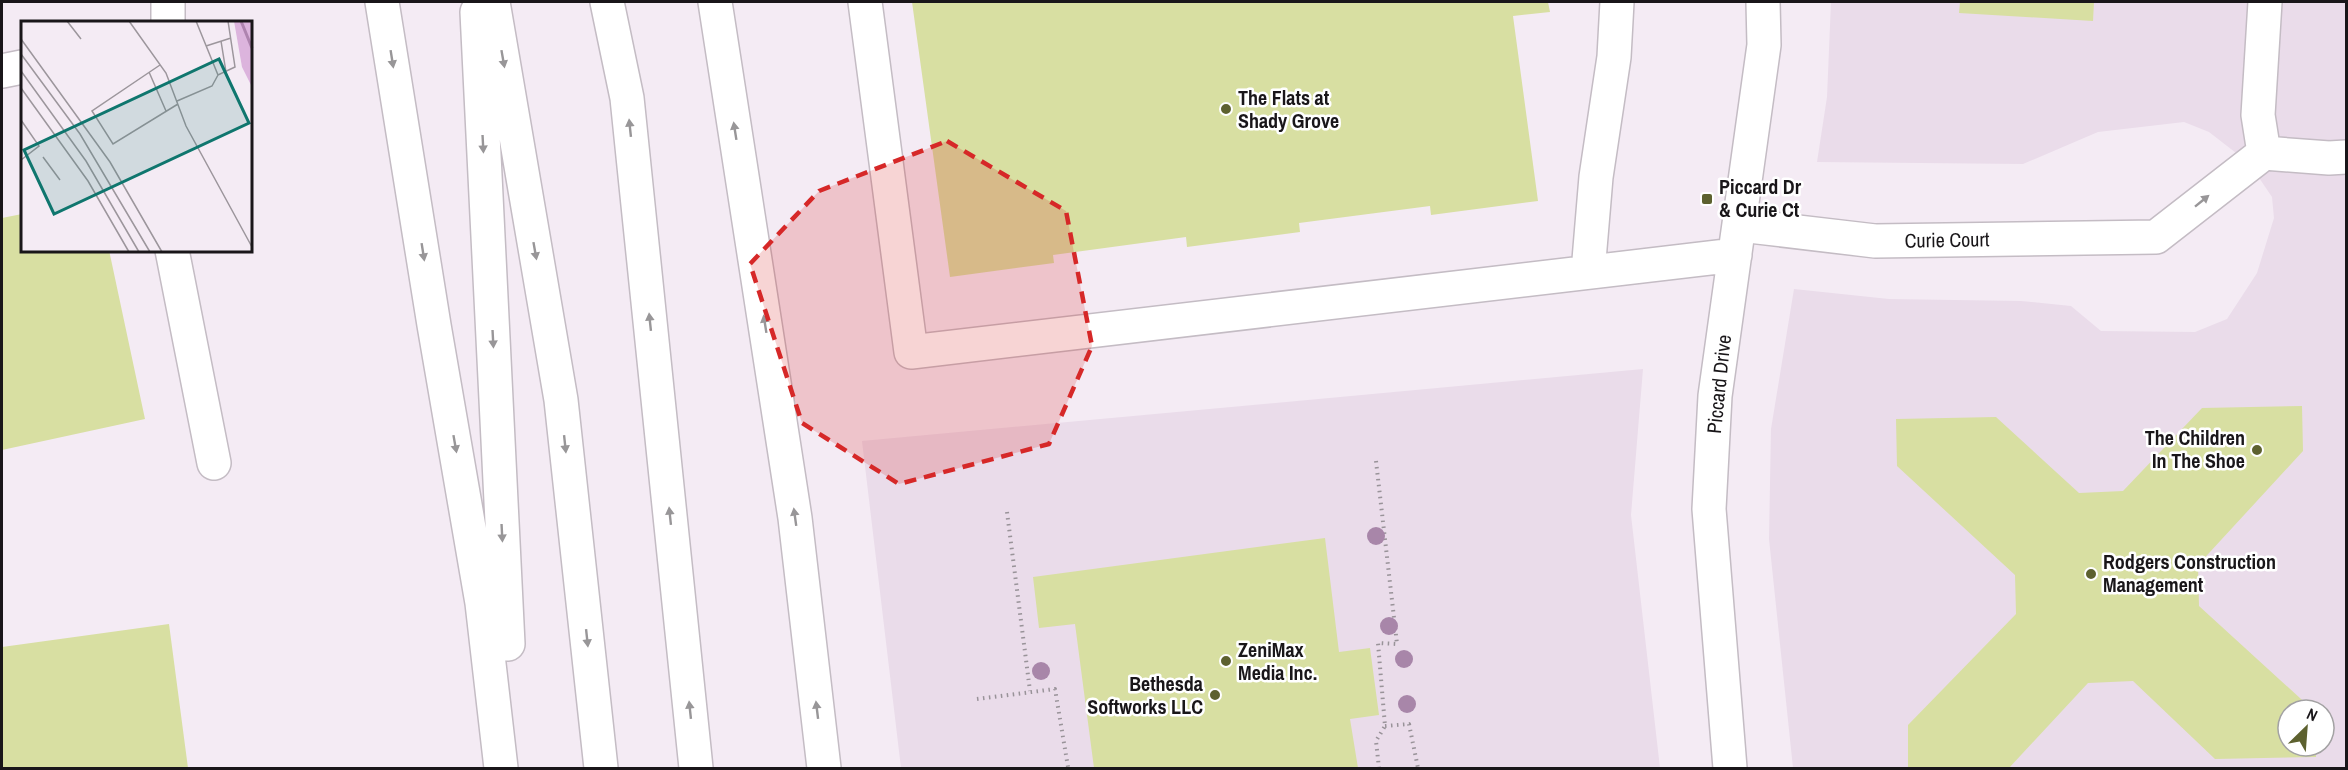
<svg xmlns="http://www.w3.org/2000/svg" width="2348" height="770" font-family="'Archivo Narrow',sans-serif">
<rect width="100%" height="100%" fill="#f4ebf4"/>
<!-- built -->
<path fill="#eadcea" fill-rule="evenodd" d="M1831,2H2346V768H1793L1769,539L1771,429L1794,289L1889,299L2021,301L2071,306L2101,331L2195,332L2227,319L2257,273L2274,218L2272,197L2249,163L2209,132L2184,122L2098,132L2023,164L1817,162L1827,97ZM2288,710H2324V746H2288Z
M1643,369L1631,515L1660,768H901L862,441Z"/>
<!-- building -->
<path fill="#d8dfa2" d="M912,2H1548L1550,12L1513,16L1538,201L1431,215L1430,206L1299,223L1300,232L1187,247L1186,237L1053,255L1054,263L950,277Z
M1960,2H2094L2093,21L1959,13Z
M22,214V250H109L145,419L2,450V218Z
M2302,406L2303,451L2198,565L2199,606L2313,710H2288V746H2316V757L2215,759L2133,681L2088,683L2009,768H1908V725L2016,614L2015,575L1897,466L1896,419L1996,417L2079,493L2123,491L2202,408Z
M1325,538L1339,652L1370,648L1379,715L1350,719L1358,768H1094L1075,624L1039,628L1033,577Z
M169,624L188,768H2V647Z"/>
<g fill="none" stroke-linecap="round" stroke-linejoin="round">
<defs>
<path id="minor" d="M168,2V22
M865,2L911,352L1735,255
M2265,2L2258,115L2264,153L2329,158L2346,157
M2,71L22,67
M1740,225L1875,241L2156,237L2264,153
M172,250L214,463
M1588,272L1596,177L1614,57L1617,2
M1730,768L1709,509L1715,396L1764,45L1763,2"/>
<path id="highway" d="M382,2L434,325L482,603L501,768
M493,2L561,400L601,768
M607,2L627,98L696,768
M715,2L795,518L824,768
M477,12L508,644"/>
</defs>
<!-- minor casing -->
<use href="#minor" stroke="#c4bcc4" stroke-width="36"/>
<!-- highway casing -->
<use href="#highway" stroke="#c4bcc4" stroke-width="36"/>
<!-- path -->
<path stroke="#999399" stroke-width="4" stroke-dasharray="1.5 4.5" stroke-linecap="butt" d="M1376,461L1397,644L1378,643L1385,726L1376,741L1379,768
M1007,512L1030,691
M977,699L1055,689L1068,767L1064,768
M1385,726L1409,724L1418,768"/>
<!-- minor -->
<use href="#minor" stroke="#fff" stroke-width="33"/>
<!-- highway -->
<use href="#highway" stroke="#fff" stroke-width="33"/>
</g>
<!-- trees -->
<g fill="#a886a9">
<circle cx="1376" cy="536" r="9"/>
<circle cx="1389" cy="626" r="9"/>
<circle cx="1404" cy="659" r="9"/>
<circle cx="1041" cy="671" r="9"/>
<circle cx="1407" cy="704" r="9"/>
</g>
<!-- one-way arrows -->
<defs><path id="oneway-solid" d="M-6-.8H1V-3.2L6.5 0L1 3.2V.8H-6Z" transform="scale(1.5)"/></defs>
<g fill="#989698">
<use href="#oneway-solid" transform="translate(392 59) rotate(81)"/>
<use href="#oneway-solid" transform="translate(503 59) rotate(80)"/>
<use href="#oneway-solid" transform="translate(630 128) rotate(-96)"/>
<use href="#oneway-solid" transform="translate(735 131) rotate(-99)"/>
<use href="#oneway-solid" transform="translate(483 144) rotate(87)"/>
<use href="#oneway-solid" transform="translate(2202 201) rotate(-39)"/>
<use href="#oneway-solid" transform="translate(535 251) rotate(80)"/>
<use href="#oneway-solid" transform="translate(423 252) rotate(81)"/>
<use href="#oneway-solid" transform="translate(650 322) rotate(-96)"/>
<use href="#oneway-solid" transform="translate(765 324) rotate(-99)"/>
<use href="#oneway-solid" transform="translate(493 339) rotate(87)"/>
<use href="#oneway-solid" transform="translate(455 444) rotate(80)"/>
<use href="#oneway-solid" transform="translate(565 444) rotate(84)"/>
<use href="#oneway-solid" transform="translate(670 516) rotate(-96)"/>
<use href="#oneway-solid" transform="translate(795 517) rotate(-98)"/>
<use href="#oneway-solid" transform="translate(502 533) rotate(87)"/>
<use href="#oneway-solid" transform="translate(587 638) rotate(84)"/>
<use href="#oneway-solid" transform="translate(690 710) rotate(-96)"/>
<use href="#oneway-solid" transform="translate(817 710) rotate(-97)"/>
</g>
<!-- marked area -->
<path fill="#d62828" fill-opacity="0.2" stroke="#d62828" stroke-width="4.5" stroke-dasharray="12 8" stroke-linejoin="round" d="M947,141L1066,211L1092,346L1049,444L899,484L802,423L750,264L819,191Z"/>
<!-- markers -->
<g fill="#5d612f" stroke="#fff" stroke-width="2">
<circle cx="1226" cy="109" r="6"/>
<rect x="1701" y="193" width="12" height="12" rx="3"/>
<circle cx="2257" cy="450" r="6"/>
<circle cx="2091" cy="574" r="6"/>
<circle cx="1226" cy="661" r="6"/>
<circle cx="1215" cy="695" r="6"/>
</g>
<g text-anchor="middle" stroke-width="5" stroke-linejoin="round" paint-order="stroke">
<!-- poi labels -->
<g font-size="20" font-weight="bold" fill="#191619" stroke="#fff" text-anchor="start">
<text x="1238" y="105">The Flats at<tspan x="1238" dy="23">Shady Grove</tspan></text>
<text x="1719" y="194">Piccard Dr<tspan x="1719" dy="23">&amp; Curie Ct</tspan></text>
<text x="2245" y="445" text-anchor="end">The Children<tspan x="2245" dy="23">In The Shoe</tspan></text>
<text x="2103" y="569">Rodgers Construction<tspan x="2103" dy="23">Management</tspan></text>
<text x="1238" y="657">ZeniMax<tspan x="1238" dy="23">Media Inc.</tspan></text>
<text x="1203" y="691" text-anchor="end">Bethesda<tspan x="1203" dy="23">Softworks LLC</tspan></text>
</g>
<!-- street labels -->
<g font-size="20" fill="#191619" stroke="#fff">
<text transform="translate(1947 240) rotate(-1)" y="7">Curie Court</text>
<text transform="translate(1719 384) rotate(-84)" y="7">Piccard Drive</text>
</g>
</g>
<!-- overview -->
<g transform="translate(21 21)">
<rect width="231" height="231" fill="#f4ebf4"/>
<path d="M213,0H231V66L221,46Z" fill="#dcb4dd"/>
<path fill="none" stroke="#ae84af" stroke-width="3" d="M220,0L231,27"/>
<path fill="none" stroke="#9c969c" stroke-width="1.5" d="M46,0L60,18M108,0L145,52L165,105L231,226M175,0L197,54L214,46L207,0M0,18L89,141L141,231M200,20L205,51M185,25L210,17M0,33L59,113L129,231M139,44L71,90L92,123L157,83M0,50L65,140L118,231M128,51L145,90M0,67L67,160L108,231M156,80L191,65L197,54M0,99L18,125L0,139M22,136L39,159"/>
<path fill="#0f766e" fill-opacity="0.15" stroke="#0f766e" stroke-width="3" d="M198,38L228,102L33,193L3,129Z"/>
<rect width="231" height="231" fill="none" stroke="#191619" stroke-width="3"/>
</g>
<!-- border -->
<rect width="2348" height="770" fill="none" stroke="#191619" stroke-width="6"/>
<!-- north arrow -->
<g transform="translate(2306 728) rotate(25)"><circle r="28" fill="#ffffff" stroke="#a3a2a3" stroke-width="1.5"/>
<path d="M0-4.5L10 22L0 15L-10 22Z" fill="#5d612f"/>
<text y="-9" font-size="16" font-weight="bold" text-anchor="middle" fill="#191619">N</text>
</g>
</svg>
